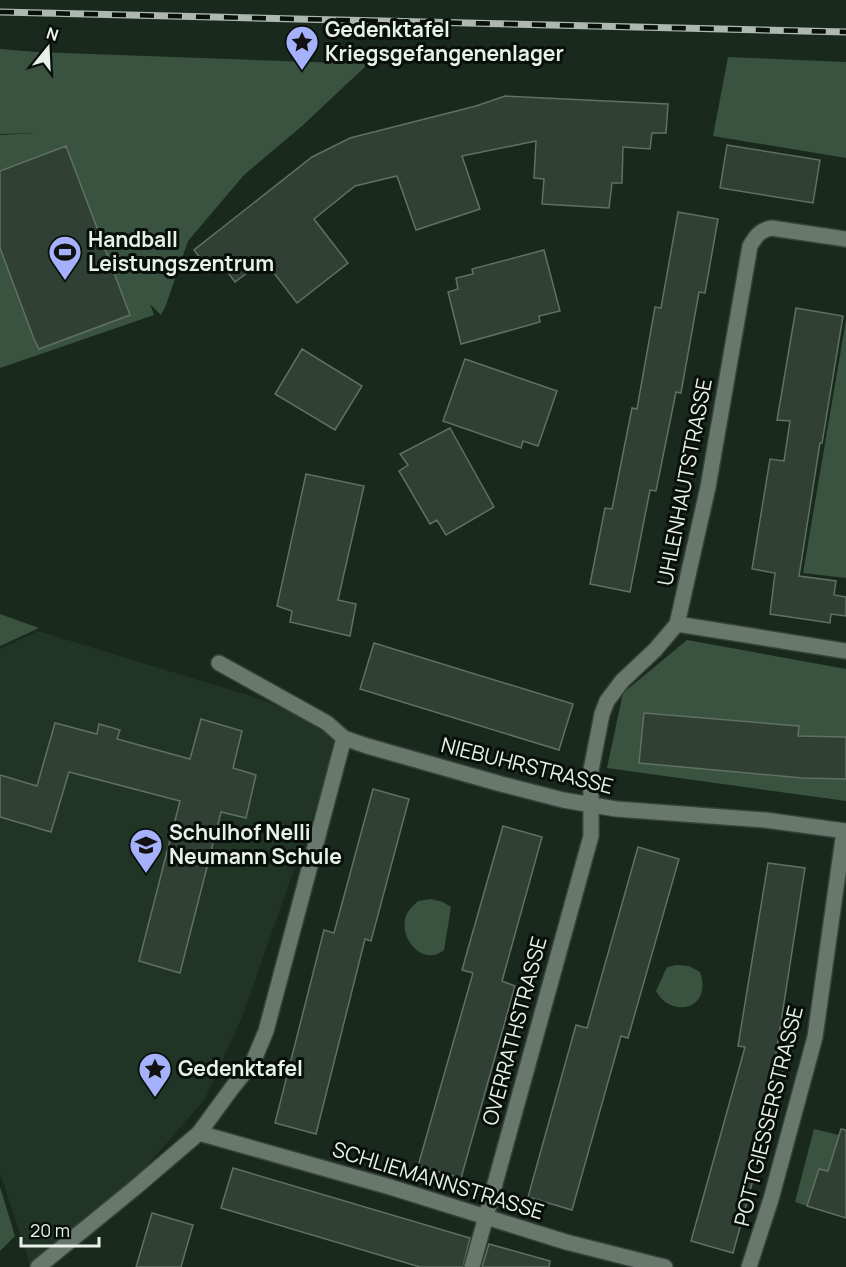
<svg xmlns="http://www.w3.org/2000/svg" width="846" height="1267" font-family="Manrope,sans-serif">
<rect width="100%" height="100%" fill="#1a291e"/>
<!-- built -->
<path fill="#213527" d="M38,631L254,697L343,731L242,1017L205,1099L133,1182L31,1267L0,1173V649Z"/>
<!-- green -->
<path fill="#3a5340" d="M0,49L36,52L368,64L302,126L244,175L188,241L166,305L161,315L150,304L154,315L0,368V135L38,133L0,134Z
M728,57L846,62V158L713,136Z
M846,320V578L803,573Z
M0,614L39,628L0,646Z
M687,640L846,669V801L607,768L623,693Z
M431,899L443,902L451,907L444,950C424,967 398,939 406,916C408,910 414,905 418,901Z
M677,965L689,966L700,972C713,1011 670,1018 656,991L667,967Z
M814,1129L839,1135L834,1173L819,1169L807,1206L795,1202Z
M0,1187L15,1236L0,1251Z"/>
<!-- building -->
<path fill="#314035" stroke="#607064" stroke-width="1.5" d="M505,96L668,104L666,133H652L650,149L623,147L622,183H612L609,208L542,204L544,179L534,178L536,141L462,156L480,209L416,230L397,176L355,186L314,219L348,263L297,303L264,260L235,282L223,266L212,273L194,250L312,157L350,138L476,106Z
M727,145L820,160L813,203L720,188Z
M66,146L130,315L39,349L34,339L0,248V171Z
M678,212L718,219L705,293L699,292L681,393L676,392L656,491L650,490L630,592L590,584L605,508L612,509L632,408L637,409L655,307L661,308Z
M544,250L560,311L539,316L540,322L461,344L448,292L458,289L456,278L473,274L472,269Z
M796,308L843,316L822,443H820L799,576L836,581L834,595L846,597V616L831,614L830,623L770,614L775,573L752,569L770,459L784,461L790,421L777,420Z
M302,349L362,386L335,430L275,394Z
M465,359L557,391L538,446L523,441L521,448L443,421Z
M450,428L494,507L446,535L437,520L430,524L399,471L408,465L400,454Z
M306,474L364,486L338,600L356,604L350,636L290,622L292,611L277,606Z
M374,643L573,704L559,750L360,689Z
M644,713L799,726L798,736L846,737V779L802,778L639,763Z
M201,719L242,731L233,768L256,775L246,818L221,812L180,973L139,961L180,801L69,772L51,832L0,817V775L37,786L55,723L97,734L99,724L120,730L117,739L190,759Z
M373,789L409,799L371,941L365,939L316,1134L275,1123L324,930L334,933Z
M503,826L542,837L502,981L515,986L461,1178L418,1166L473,973L462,970Z
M638,847L679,859L628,1038L621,1036L572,1210L528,1197L576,1025L587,1028Z
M768,863L805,868L776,1054L787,1056L733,1253L691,1241L745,1047L738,1046Z
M841,1129L846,1130V1218L807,1206L819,1169L828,1171Z
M233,1168L470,1238L463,1267H420L221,1208Z
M152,1213L193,1225L181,1267H136Z
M489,1244L550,1261L549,1267H482Z"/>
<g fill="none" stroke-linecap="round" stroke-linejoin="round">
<defs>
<path id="minor" d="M677,624L846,651
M219,663L327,723L344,738L367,746L501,784L563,800L616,809L765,820L846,831
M199,1133L390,1187L566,1242L665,1267
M38,1267L136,1187L199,1133L232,1088L253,1062L266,1031L344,738
M472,1267L591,836V770L602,714L607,701L622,681L655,650L677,624L708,487L750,246C756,236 759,231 771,228L846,239
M749,1267L771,1199L815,1037L844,831"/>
</defs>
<!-- minor casing -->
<use href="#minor" stroke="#37423a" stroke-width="18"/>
<!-- minor -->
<use href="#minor" stroke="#68786c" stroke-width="15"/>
<defs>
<path id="rail" d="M0,12L846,32"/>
</defs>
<!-- rail casing -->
<use href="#rail" stroke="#adb8b0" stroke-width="7"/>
<!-- rail -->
<use href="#rail" stroke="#09100b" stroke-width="4.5" stroke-dasharray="14" stroke-linecap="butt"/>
</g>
<!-- icons -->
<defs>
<symbol id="sight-pin" viewBox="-11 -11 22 30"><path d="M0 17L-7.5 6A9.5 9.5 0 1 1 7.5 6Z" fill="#a6b1fc" stroke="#09100b"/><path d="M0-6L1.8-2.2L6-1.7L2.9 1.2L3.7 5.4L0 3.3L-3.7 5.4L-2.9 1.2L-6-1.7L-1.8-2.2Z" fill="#111"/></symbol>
<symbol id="stadium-pin" viewBox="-11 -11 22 30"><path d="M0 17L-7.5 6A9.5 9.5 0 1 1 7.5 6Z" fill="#a6b1fc" stroke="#09100b"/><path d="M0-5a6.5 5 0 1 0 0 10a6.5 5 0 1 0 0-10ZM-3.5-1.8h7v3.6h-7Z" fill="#111"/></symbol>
<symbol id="school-pin" viewBox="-11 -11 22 30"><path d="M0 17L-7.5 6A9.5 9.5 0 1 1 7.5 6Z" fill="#a6b1fc" stroke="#09100b"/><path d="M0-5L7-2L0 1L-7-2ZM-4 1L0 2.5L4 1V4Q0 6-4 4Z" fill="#111"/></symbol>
</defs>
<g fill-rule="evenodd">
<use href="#sight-pin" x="283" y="23" width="38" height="52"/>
<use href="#stadium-pin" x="46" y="233" width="38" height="52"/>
<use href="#school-pin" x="127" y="826" width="38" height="52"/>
<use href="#sight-pin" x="136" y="1050" width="38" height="52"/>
</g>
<g text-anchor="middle" stroke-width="6" stroke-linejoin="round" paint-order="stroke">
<!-- poi labels -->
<g font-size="21" font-weight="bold" fill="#e7f0e9" stroke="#09100b" text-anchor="start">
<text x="325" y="37">Gedenktafel<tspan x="325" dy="24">Kriegsgefangenenlager</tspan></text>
<text x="88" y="247">Handball<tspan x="88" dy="24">Leistungszentrum</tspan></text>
<text x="169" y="840">Schulhof Nelli<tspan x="169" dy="24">Neumann Schule</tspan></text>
<text x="178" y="1076">Gedenktafel</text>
</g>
<!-- street labels -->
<g font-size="21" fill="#e7f0e9" stroke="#09100b">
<text transform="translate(685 482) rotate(-79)" y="7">UHLENHAUTSTRASSE</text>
<text transform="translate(527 766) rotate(14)" y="7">NIEBUHRSTRASSE</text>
<text transform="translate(515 1031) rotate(-75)" y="7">OVERRATHSTRASSE</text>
<text transform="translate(769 1116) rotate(-76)" y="7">POTTGIESSERSTRASSE</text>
<text transform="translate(438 1181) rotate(17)" y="7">SCHLIEMANNSTRASSE</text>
</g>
</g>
<!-- north arrow -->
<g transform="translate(48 48) rotate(18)" stroke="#09100b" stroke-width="4.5" paint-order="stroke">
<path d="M0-4.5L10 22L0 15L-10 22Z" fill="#e7f0e9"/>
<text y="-9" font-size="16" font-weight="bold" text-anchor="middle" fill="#e7f0e9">N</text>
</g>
<!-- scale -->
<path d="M21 1237v9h78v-9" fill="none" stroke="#e7f0e9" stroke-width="3"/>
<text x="30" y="1237" font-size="18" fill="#e7f0e9" stroke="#09100b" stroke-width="4.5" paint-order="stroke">20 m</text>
</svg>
